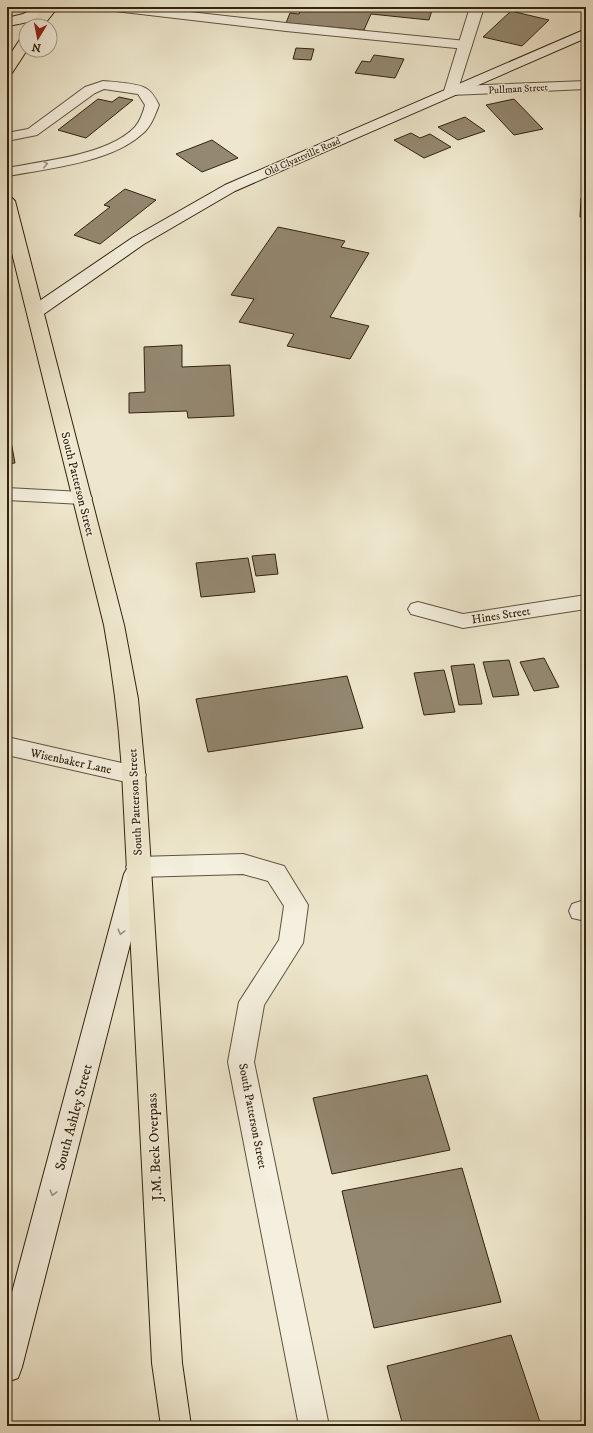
<svg xmlns="http://www.w3.org/2000/svg" width="593" height="1433" font-family="'IM FELL DW Pica',serif">
<rect width="100%" height="100%" fill="#eee7cd"/>
<filter id="stains"><feTurbulence type="fractalNoise" baseFrequency=".005" numOctaves="4"/><feColorMatrix values="0 0 0 0 .2 0 0 0 0 .09 0 0 0 0 .02 0 0 0 .5 -.17"/></filter>
<radialGradient id="worn" r=".72"><stop offset=".6" stop-color="#630" stop-opacity="0"/><stop offset="1" stop-color="#630" stop-opacity=".3"/></radialGradient>
<!-- building -->
<path fill="#948871" stroke="#32220e" d="M295,7H433L429,20L371,14L364,30L286,23L290,13L299,14L302,8Z
M511,11L549,20L522,46L483,37Z
M296,48L314,49L311,60L293,59Z
M374,55L404,59L395,78L355,73L362,61L370,62Z
M119,97L133,100L86,138L58,130L98,99L112,102Z
M514,99L543,129L514,135L486,105Z
M465,117L485,131L458,140L438,127Z
M411,133L420,138L430,134L451,147L424,158L394,140Z
M212,140L238,158L202,172L176,154Z
M125,189L156,200L100,244L74,235L110,207L104,205Z
M581,198L586,199V218L580,217Z
M278,227L345,241L341,247L369,253L330,317L369,326L350,359L287,346L294,334L239,322L254,299L231,295Z
M182,345V367L230,365L234,416L188,418L187,411L129,413V393L145,392L144,347Z
M7,420L15,463L7,464Z
M275,554L278,574L256,576L252,556Z
M248,558L255,592L201,597L196,563Z
M544,658L559,687L534,691L520,662Z
M509,660L519,695L493,697L483,662Z
M474,664L482,704L459,705L451,666Z
M444,670L455,712L424,715L414,673Z
M347,676L363,728L208,752L196,699Z
M427,1075L450,1150L332,1174L313,1098Z
M462,1168L501,1302L374,1328L342,1191Z
M511,1335L541,1425L403,1426L387,1366Z"/>
<g fill="none" stroke-linecap="round" stroke-linejoin="round">
<defs>
<path id="lane" d="M109,7H146L286,23L466,41L470,42L472,45L470,48L466,49L286,31L115,11L111,10Z
M103,81C114,82 139,83 147,89C153,93 156,99 159,105C155,115 151,127 142,134C112,162 47,169 7,176V168C43,161 109,155 135,127C140,121 143,113 145,105L138,94L104,89L95,93L37,135L7,141V133L28,129L85,87Z"/>
<path id="street" d="M470,7H484L459,86L586,81V89L451,95L446,94L444,91Z
M7,488L82,492L89,493L92,498L89,503L82,504L7,500Z
M586,595V609L463,628L411,614L408,609L411,604L418,602L463,614Z
M7,737L135,766L143,769L146,775L143,781L135,784L7,755Z
M243,854L284,866L308,905L303,943L264,1005L254,1062L329,1426H299L228,1062L239,1002L279,940L284,906L268,881L243,874L138,877L130,874L126,867L130,860L138,857Z
M581,901H586V921L572,918L569,911L572,904Z"/>
<path id="secondary" d="M38,7H54C45,20 21,24 7,26V18L23,14Z
M586,29V38L235,191L144,244L41,316L35,317L29,316L27,312L29,308L132,238L225,185Z
M136,864L144,867L148,874L22,1367L18,1378L7,1382V1311L124,874L128,867Z"/>
<path id="primary" d="M44,7H58L43,26H29Z
M26,37L27,50L12,73L7,74V59L21,38Z
M7,196L12,198L15,201L124,625L138,699L145,772L182,1363L191,1426H161L152,1363L122,772C119,723 113,674 104,625L7,233Z"/>
</defs>
<!-- lane casing -->
<use href="#lane" stroke="#61533e" stroke-width="2"/>
<!-- street casing -->
<use href="#street" stroke="#61533e" stroke-width="2"/>
<!-- secondary casing -->
<use href="#secondary" stroke="#32220e" stroke-width="2"/>
<!-- primary casing -->
<use href="#primary" stroke="#32220e" stroke-width="2"/>
<!-- lane -->
<use href="#lane" fill="#f4efde" fill-rule="evenodd"/>
<!-- street -->
<use href="#street" fill="#f4efde" fill-rule="evenodd"/>
<!-- secondary -->
<use href="#secondary" fill="#f4efde" fill-rule="evenodd"/>
<!-- primary -->
<use href="#primary" fill="#eee7cd" fill-rule="evenodd"/>
</g>
<!-- one-way arrows -->
<defs><path id="oneway-chevron" d="M-2-3.5L2.5 0L-2 3.5" fill="none" stroke-width="1.6" stroke-linecap="round" stroke-linejoin="round"/></defs>
<g stroke="#9d9380">
<use href="#oneway-chevron" transform="translate(45 164) rotate(-12)"/>
<use href="#oneway-chevron" transform="translate(121 932) rotate(105)"/>
<use href="#oneway-chevron" transform="translate(53 1193) rotate(105)"/>
</g>
<g text-anchor="middle" stroke-width="3" stroke-linejoin="round" paint-order="stroke">
<!-- far-street labels -->
<g font-size="10" fill="#32220e" stroke="#f4efde">
<text transform="translate(518 88) rotate(-3)" y="4">Pullman Street</text>
<text transform="translate(302 156) rotate(-24)" y="4">Old Clyattville Road</text>
</g>
<!-- street labels -->
<g font-size="12" fill="#32220e" stroke="#f4efde">
<text transform="translate(78 484) rotate(76)" y="4">South Patterson Street</text>
<text transform="translate(501 615) rotate(-9)" y="4">Hines Street</text>
<text transform="translate(71 761) rotate(12)" y="4">Wisenbaker Lane</text>
<text transform="translate(135 802) rotate(-93)" y="4">South Patterson Street</text>
<text transform="translate(253 1116) rotate(79)" y="4">South Patterson Street</text>
</g>
<!-- near-street labels -->
<g font-size="14" fill="#32220e" stroke="#f4efde">
<text transform="translate(73 1117) rotate(-75)" y="5">South Ashley Street</text>
<text transform="translate(154 1147) rotate(-93)" y="5">J.M. Beck Overpass</text>
</g>
</g>
<!-- margin -->
<rect width="593" height="1433" fill="none" stroke="#eee7cd" stroke-width="24"/>
<rect x="8" y="8" width="577" height="1417" fill="none" stroke="#32220e" stroke-width="2"/>
<rect x="12" y="12" width="569" height="1409" fill="none" stroke="#32220e"/>
<!-- north arrow -->
<g transform="translate(38 38) rotate(190)"><circle r="19" fill="#f4efde" stroke="#a69d8b"/>
<path d="M0-3L7 15L0 10L-7 15Z" fill="#8f2418"/>
<text y="-6" font-size="11" font-weight="bold" text-anchor="middle" fill="#32220e">N</text>
</g>
<rect width="100%" height="100%" filter="url(#stains)"/>
<rect width="100%" height="100%" fill="url(#worn)"/>
</svg>
